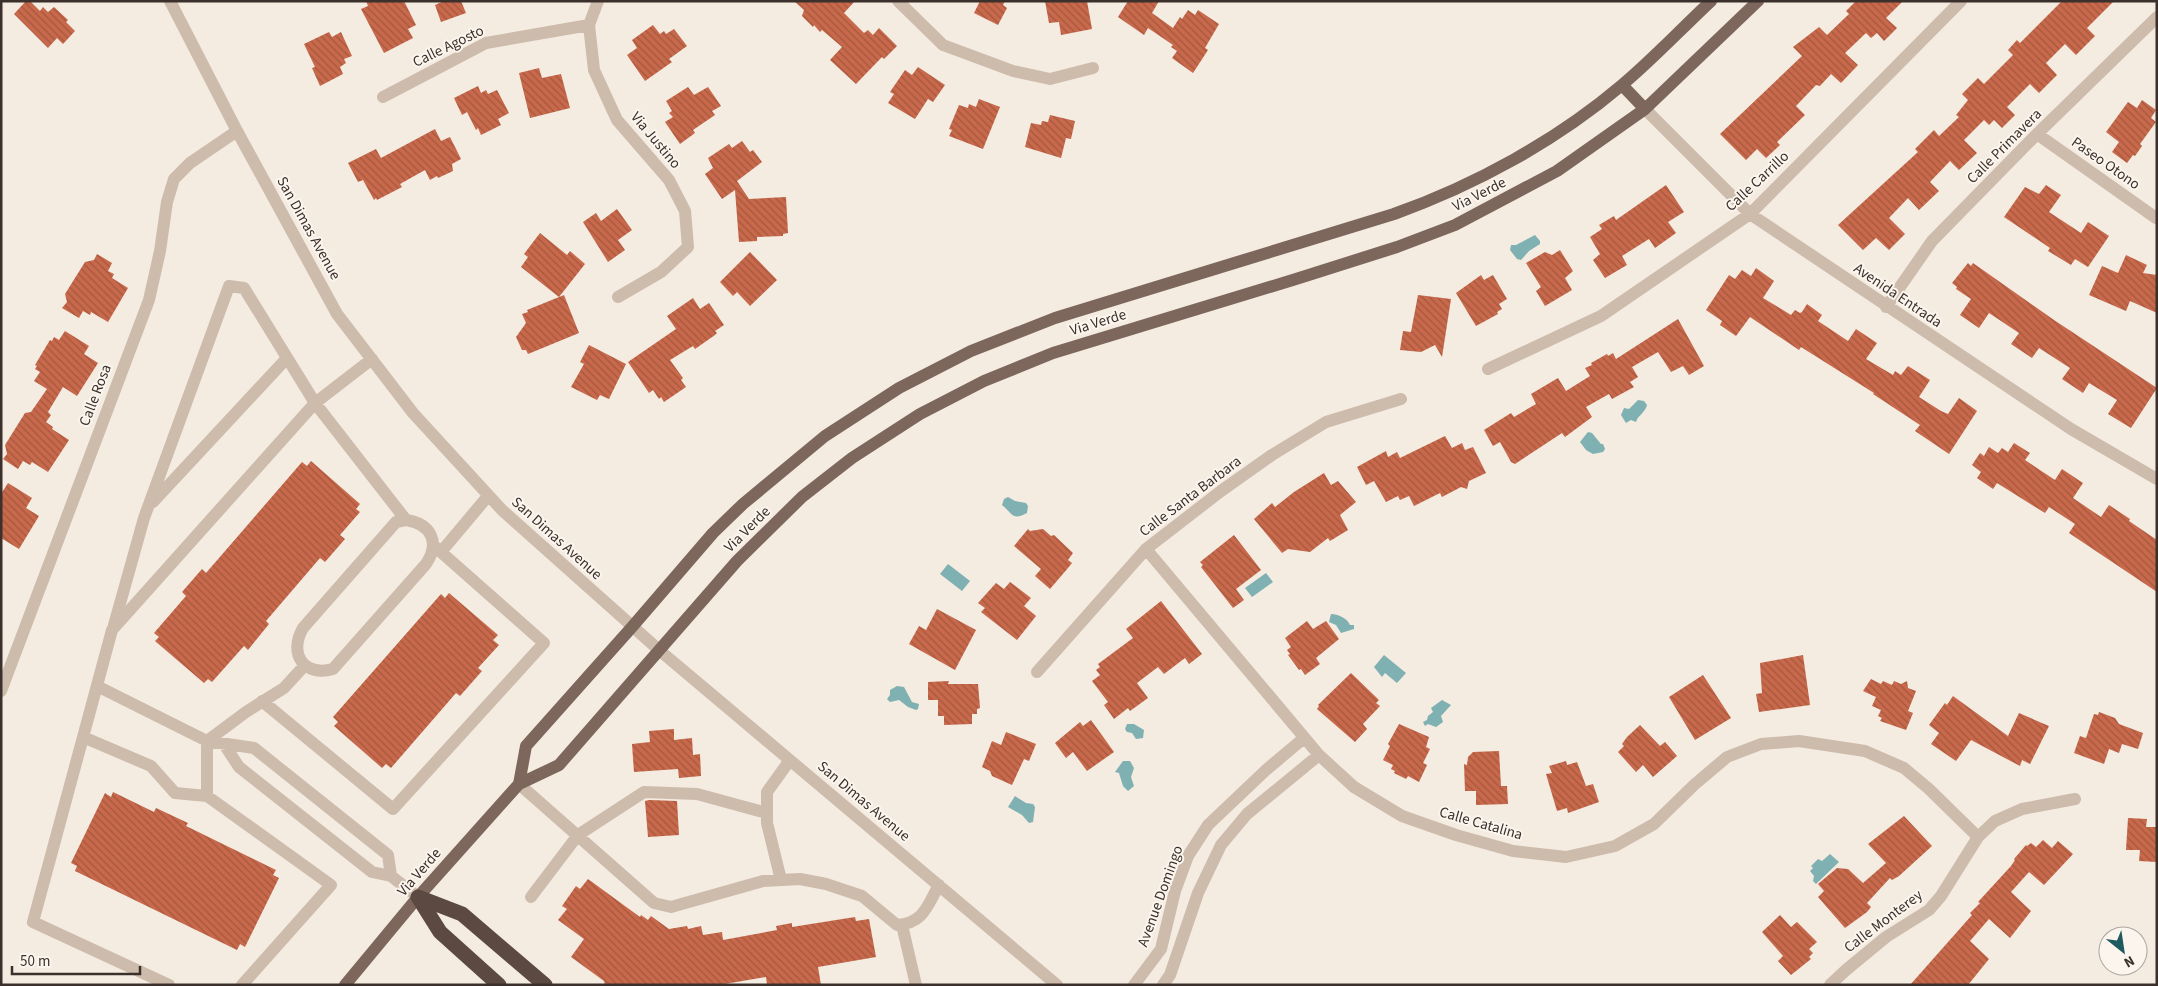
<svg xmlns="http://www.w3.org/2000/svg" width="2158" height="986" font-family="'Source Sans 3',sans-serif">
<defs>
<pattern id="building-back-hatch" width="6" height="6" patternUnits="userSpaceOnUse" patternTransform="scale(1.25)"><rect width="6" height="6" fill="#c8694b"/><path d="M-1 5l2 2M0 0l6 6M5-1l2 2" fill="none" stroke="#a4573f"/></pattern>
</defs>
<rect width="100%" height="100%" fill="#f4ebe1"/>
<!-- water -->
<path fill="#7fb0b2" d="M1535,235L1540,241V244L1529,251L1521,260L1517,259L1510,250L1511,245H1516Z
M1638,400L1644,401L1647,405C1645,413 1638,415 1636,422L1631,420L1626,423L1621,415L1624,408L1629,409Z
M1588,432L1592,433L1601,444H1603L1605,449L1603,452L1593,454L1586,450L1580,442Z
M1008,497L1015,501L1026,503L1028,506L1027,513C1012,521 1013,514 1002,505L1004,499Z
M948,564L970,581L962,591L940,574Z
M1266,573L1273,582L1252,597L1245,588Z
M1331,614C1338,614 1347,618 1350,625H1354V629L1341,633L1336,625L1329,622Z
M1384,655L1406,673L1397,683L1385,673L1382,677L1374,667Z
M897,686L904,687L912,702L919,704L918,709L916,710L908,707L899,700L890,702L887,699L890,695V690Z
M1442,700L1451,705L1441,716L1443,722L1436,727L1428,724L1425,726L1423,722L1427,720L1428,716L1433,712L1431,708Z
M1127,724H1134L1144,730L1143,738L1136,739L1132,733L1127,732L1125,729Z
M1123,761H1130L1134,768L1131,777L1134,786L1128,791L1123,786L1119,773L1115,772Z
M1015,796L1026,803L1033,804L1035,807L1033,822L1029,823L1022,815L1008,807Z
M1830,854L1839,862L1816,884L1813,881L1814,876L1810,871L1813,868L1811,866L1818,859L1822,861Z"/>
<!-- building -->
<path fill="url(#building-back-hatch)" d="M26,1H30L40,11L43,7L48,12L54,7L68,20L66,22L75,31L63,44L57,38L48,48L14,14Z
M366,1H404L416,25L408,29L413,38L384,53L361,9L368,6Z
M444,1H461L466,13L441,22L435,5Z
M794,1H855L844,13L864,33L868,30L873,35L879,28L897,46L884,59L882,57L856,84L830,60L842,47L822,30L820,32L814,25L813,27L802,16L804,10Z
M980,1H1005L1003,5L1007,8L998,25L974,13Z
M1045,1H1087L1092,29L1061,35L1059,22L1049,23Z
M1128,1H1159L1152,13L1173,28L1180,17L1182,19L1188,10L1195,15L1198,10L1219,24L1205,48L1208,50L1193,73L1172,58L1177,51L1171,47L1173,45L1148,28L1144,35L1118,17Z
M1856,1H1903L1886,18L1897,28L1884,41L1877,33L1871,38L1866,33L1845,53L1858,65L1841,83L1831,74L1820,86L1816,85L1796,106L1805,115L1777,142L1780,145L1766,158L1757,149L1746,160L1720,134L1802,56L1793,47L1819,27L1827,35L1849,14L1846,11Z
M2062,1H2114L2087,28L2095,36L2076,55L2065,44L2046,63L2057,75L2039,93L2030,84L2007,107L2015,115L2002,128L1994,120L1989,125L1984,120L1964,140L1977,153L1959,170L1950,161L1930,182L1939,191L1919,210L1908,198L1889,218L1905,234L1889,250L1876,238L1863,250L1838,225L1918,152L1915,149L1934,130L1939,136L1959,117L1956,115L1968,100L1962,94L1978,78L1984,84L2013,55L2008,50L2017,40L2020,43Z
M653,25L660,34L664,31L666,34L674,29L687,46L669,59L672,62L645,81L627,55L637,48L632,40Z
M329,32L332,37L341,32L352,56L344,59L346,63L340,67L343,74L320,86L312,68L315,67L304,44Z
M918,67L945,85L933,102L928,99L915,119L888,103L894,94L890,92L905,70L912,75Z
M539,68L542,78L561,74L570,108L530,118L519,73Z
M478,86L481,93L486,90L488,94L497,90L509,113L498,119L501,125L481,135L478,128L476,130L467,112L462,115L454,98Z
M688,87L694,95L708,87L721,106L712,111L715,115L693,130L695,133L680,144L665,122L673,117L669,113L672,111L666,101Z
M979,99L1000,107L983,149L949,136L952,130L949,129L959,105L968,108L969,104L976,107Z
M2142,100L2156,110L2151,118L2156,122L2140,144L2142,146L2135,156L2133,155L2127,163L2112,152L2119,142L2106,132L2128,102L2137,108Z
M1050,115L1075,121L1071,139L1066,138L1061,158L1025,147L1031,123L1041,125L1042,121L1048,122Z
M435,129L441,141L450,137L461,159L452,164L453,171L438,178L437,176L430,180L425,170L400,184L402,187L377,200L376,198L374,200L363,180L358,182L348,163L376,149L381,158Z
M742,141L750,152L753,150L762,162L737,181L749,199L786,197L788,233L783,234V236L757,237V241L739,242L735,190L722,199L705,174L713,168L708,158L729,144L732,148Z
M1666,185L1684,212L1668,222L1676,233L1655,248L1649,239L1622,256L1627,265L1605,278L1593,260L1600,254L1590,237L1602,229L1599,225L1614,216L1616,220Z
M2046,185L2061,195L2049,212L2081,233L2088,222L2109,236L2088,267L2075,259L2071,265L2048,251L2050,248L2004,217L2025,187L2039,194Z
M617,209L632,230L618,240L625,250L608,262L583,222L596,213L601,221Z
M540,233L567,255L570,251L585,264L559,297L521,267L528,257L524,254Z
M1560,250L1573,271L1565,278L1572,290L1545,306L1536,291L1541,287L1526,263L1545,252L1552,255Z
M750,252L777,280L750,306L737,292L733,296L720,282Z
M97,254L112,263L108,271L114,274L112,278L128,288L108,322L91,312L90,315L83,311L79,318L62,308L67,302L65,294L85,262L94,260Z
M2126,255L2147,265L2143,273L2157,275V313L2130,301L2126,311L2089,295L2102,266L2118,273Z
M1968,263L1971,266L1973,263L2054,320L2157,388L2131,428L2108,414L2117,400L2089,383L2083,393L2062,379L2070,368L2039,348L2032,358L2011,344L2019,333L1989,313L1979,328L1960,315L1971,299L1956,289L1957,287L1952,283Z
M1756,268L1774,281L1763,298L1791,315L1795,310L1800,313L1802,312L1807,304L1822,315L1818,321L1848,341L1856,329L1877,343L1866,359L1893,375L1895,371L1901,375L1908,366L1930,380L1919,397L1941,411L1948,414L1959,398L1977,411L1949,454L1915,431L1920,425L1873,394L1874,393L1801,347L1799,350L1750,317L1736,336L1720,325L1722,321L1706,310L1712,301L1729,275L1735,279L1742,270L1751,276Z
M1481,275L1484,280L1493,275L1507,299L1499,304L1502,309L1497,312L1498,314L1476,326L1456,293Z
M564,295L579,333L528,354L526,350H522L516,337L526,323L522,314L528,312L527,310Z
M1418,295L1451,299L1442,357L1435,345L1421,352L1400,350L1403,331L1411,332Z
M693,298L700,309L709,303L724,325L715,331L717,333L715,335L695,349L693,346L670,360L683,378L681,380L686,387L664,402L661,397L659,399L653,390L649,393L628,362L676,329L667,316Z
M1678,319L1704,366L1689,375L1683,366L1671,372L1658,352L1632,367L1638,377L1630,382L1634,387L1612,399L1609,394L1586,407L1592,417L1565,437L1562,433L1515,464L1511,462L1500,442L1493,446L1484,430L1511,413L1514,417L1536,404L1531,394L1558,378L1566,391L1590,376L1585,368L1592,365L1591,363L1607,354L1608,356L1613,353L1616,359Z
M65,331L89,346L84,354L98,363L77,396L63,387L48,412L51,415L46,422L53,427L52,429L69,440L48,472L32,462L30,465L23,461L18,469L3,459L7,454L5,445L25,413L31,412L47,389L34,381L40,372L35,369L37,366L35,365L50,340L52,341L54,337L59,340Z
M589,345L626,364L609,399L600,395L597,400L571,387L584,364L580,362Z
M1445,436L1452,448L1462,443L1465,450L1473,447L1486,473L1469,481L1467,489L1461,487L1442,497L1440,493L1414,506L1409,496L1400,500L1398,496L1386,502L1374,481L1366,485L1357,467L1386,451L1388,457L1397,452L1400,458Z
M2014,443L2030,453L2025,460L2055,480L2062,469L2083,483L2073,498L2101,517L2109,505L2130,519L2129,521L2157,540V592L2069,533L2075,524L2049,507L2045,513L1997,483L1993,489L1977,478L1981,472L1972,465L1980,453L1984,456L1989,447L1998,453L2002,448L2008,452Z
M311,461L360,504L356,509L360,512L340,535L345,539L325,562L320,558L266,621L269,624L248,650L244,646L212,682L208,679L204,683L155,641L159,637L154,633L186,596L182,592L202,569L206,573L302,462L307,466Z
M1324,473L1331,485L1338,481L1356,502L1340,515L1348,530L1330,541L1328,538L1310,552L1288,549L1282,553L1254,519L1272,503L1275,507L1294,492Z
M8,483L32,498L26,508L39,516L19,549L1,538V494Z
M1028,529L1030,531L1043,529L1051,536L1054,535L1073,553L1068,560L1072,563L1068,568L1050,589L1035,576L1041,569L1014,546Z
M1234,535L1261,570L1236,589L1244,600L1233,608L1201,567L1203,565L1200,562Z
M1010,582L1031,598L1024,606L1036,616L1017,640L981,612L985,608L978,603L996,583L1004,589Z
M449,593L498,635L493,640L499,645L478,668L482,671L460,696L456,693L391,768L386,764L382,768L334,726L338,722L333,717L441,594L445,598Z
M1161,601L1202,654L1189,664L1185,658L1164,674L1158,667L1137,683L1148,698L1130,711L1128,708L1114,719L1104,705L1108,702L1092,681L1100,675L1096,670L1100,667L1098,664L1133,638L1126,629Z
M937,609L976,630L955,670L909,644L919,626L926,630Z
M1307,621L1313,629L1326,621L1339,639L1316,658L1320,664L1305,675L1301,669L1299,670L1288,655L1290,654L1287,650L1291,647L1285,638Z
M1803,655L1810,705L1759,712L1756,694L1762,693L1760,663Z
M1351,673L1379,700L1376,703L1380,706L1363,724L1367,729L1355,742L1317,709L1319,706L1318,705Z
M1703,675L1731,718L1695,740L1669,697Z
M1871,679L1881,684L1883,681L1892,685L1894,681L1901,684L1907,681L1908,688L1916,691L1908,711L1913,713L1906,730L1880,721L1882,718L1878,716L1881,710L1872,706L1876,697L1863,691Z
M949,681L948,684H978L980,708L977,709V714H972V724L944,725V716H938V700H928V682Z
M1953,696L2008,736L2019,713L2049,726L2030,764L2022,760L2020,766L1971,740L1956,761L1931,744L1939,733L1929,725L1945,703L1947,705Z
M2099,712L2115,718L2119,724L2143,733L2138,749L2122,744L2119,753L2109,749L2104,764L2074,753L2080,736L2086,738L2094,714L2098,715Z
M1091,720L1114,752L1087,771L1073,752L1066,758L1055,743L1080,722L1083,726Z
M1399,724L1429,737L1426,747L1430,749L1423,763L1427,765L1419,782L1408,776L1406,779L1394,773L1395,771L1391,769L1393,765L1383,760L1390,746L1388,744Z
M1640,725L1660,746L1665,742L1677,756L1653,777L1643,765L1636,772L1618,752L1624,746L1622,744L1627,737Z
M674,729V740L692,738L693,755L700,754L701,776L679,778L678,769L634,772L632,744L650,742L649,731Z
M1006,732L1036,744L1029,761L1024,759L1012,785L992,776L990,771L982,767L992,741L1001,745Z
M1499,751L1501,786H1507L1508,804L1476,805V791H1465L1464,764L1467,765L1468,757L1473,752Z
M1566,761L1567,765L1577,762L1586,786L1593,784L1599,802L1568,813L1567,808L1557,811L1546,774L1552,773L1549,766Z
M113,792L154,812L156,808L188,823L186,826L276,870L273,875L279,878L245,947L240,944L237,950L75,871L77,866L71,863L105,793L111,797Z
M649,800L677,801L679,835L648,837L645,801Z
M1904,816L1932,846L1899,876L1892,880L1890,878L1867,903L1871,907L1867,912L1845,928L1818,897L1824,891L1818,884L1837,868L1848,869L1863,883L1886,863L1868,844Z
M2128,818L2147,819L2146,827H2157V862L2139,861L2140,850H2126Z
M2043,840L2052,848L2058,841L2073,854L2044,885L2029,872L2011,892L2031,911L2010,938L1989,919L1970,941L1989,959L1968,985H1910L1972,915L1970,913L1980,903L1978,902L2011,866L2015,860L2014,859L2026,845L2027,846L2031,843L2036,847Z
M588,879L640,917L641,915L648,920L651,916L669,929L687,926L688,929L701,926L703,935L722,932L723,940L777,930L776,926L792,923V927L855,917L856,921L869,919L876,957L818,967L821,985H767L766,977L719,985H605L604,981L571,957L584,939L558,920L567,909L562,906L576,886L580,889Z
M1780,915L1791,927L1797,922L1817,942L1809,949L1813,953L1809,957L1811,959L1791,975L1778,961L1783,956L1762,932Z"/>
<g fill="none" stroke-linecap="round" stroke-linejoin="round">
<!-- minor -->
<path stroke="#cdbbac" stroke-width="12" d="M170,1L237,131L337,314L413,413L502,510L659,650L1057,985
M598,1L589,25L594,70L617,120L669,180L685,211L688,247L661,272L618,297
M898,1L943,45L1013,71L1050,79L1093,68
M383,97L486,43L589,25
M1645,109L1750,214L2071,429L2157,479
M2037,134L2156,218
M1886,307L1932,241L2037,134L2157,17
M1488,369L1601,316L1750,214L1961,1
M153,502L287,358
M406,520C432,524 440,543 426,564L333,669C304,677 288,654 303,628L396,522Z
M1146,549L1319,755L1354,787L1402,816L1456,835L1513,851L1566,857L1615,846L1654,824L1694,785L1727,757L1761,744L1799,741L1865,751L1904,768L1929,789L1978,837
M441,552L488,496
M114,625L144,518L229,286L244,288L315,403L406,520
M1037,672L1146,549L1221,491L1272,455L1326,422L1401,399
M97,686L207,741L254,748L388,855L391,876
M1,691L149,300L160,251L167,202L174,179L190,163L237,131
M262,701L393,809L544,643L433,545
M83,737L151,766L175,793L207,796L331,885L242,985
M207,741L246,712L284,688L305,665
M224,744L239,767L372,872L391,876L418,897
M519,784L654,903L671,907L763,881L800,879L826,884L862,896L897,925C924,923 927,906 939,885
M207,796V741
M781,880L767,823V792L790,760
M531,897L578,835L644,792L697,794L767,813
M902,925L916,985
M169,985L33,922L112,630L315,403L372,359
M1134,985L1161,949L1175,891L1188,856L1208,825L1266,770L1304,738
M1163,985L1170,975L1198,893L1221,845L1247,814L1319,755
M1830,985L1846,970L1886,937L1929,910L1941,896L1978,837L1995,821L2022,809L2075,799"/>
<!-- major -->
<path stroke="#7d675c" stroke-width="12" d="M1622,85L1645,109
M519,784L526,746L632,627L713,533L743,504L825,436L899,388L971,351L1055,318L1394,214C1475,185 1556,141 1622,85C1653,59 1681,29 1711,1
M345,985L418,897L519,784L559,765L737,561L802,497L852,458L920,414L984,381L1053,353L1296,279L1397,247L1455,225L1557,171L1645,109L1758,1"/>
<!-- highway -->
<path stroke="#5c4a42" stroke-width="15" d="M418,897L462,914L545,985
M418,897L440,932L499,985"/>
</g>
<g text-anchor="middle" stroke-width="4" stroke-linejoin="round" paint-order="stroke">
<!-- street labels -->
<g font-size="15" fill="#3b302b" stroke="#fbf5ee">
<text transform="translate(448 46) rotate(-26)" y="5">Calle Agosto</text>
<text transform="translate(656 140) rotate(50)" y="5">Via Justino</text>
<text transform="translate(2004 146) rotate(-45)" y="5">Calle Primavera</text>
<text transform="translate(2106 163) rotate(35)" y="5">Paseo Otono</text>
<text transform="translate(1757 181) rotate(-43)" y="5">Calle Carrillo</text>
<text transform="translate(1479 194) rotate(-27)" y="5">Via Verde</text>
<text transform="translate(309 228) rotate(61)" y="5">San Dimas Avenue</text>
<text transform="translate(1898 295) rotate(34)" y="5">Avenida Entrada</text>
<text transform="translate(1098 322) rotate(-17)" y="5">Via Verde</text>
<text transform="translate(95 395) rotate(-69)" y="5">Calle Rosa</text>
<text transform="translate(1190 496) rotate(-37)" y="5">Calle Santa Barbara</text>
<text transform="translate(747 529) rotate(-45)" y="5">Via Verde</text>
<text transform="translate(557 538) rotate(42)" y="5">San Dimas Avenue</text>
<text transform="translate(864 801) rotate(40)" y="5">San Dimas Avenue</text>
<text transform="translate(1481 823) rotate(16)" y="5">Calle Catalina</text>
<text transform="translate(419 872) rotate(-49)" y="5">Via Verde</text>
<text transform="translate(1160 896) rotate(-70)" y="5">Avenue Domingo</text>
<text transform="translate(1883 921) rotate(-37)" y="5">Calle Monterey</text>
</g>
</g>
<!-- border -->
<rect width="2158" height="986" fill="none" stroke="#3b302b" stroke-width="5"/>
<!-- north arrow -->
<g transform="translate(2123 951) rotate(150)"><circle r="24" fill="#fbf5ee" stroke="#aea6a0"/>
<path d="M0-4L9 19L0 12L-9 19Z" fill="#1f5a5e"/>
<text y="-8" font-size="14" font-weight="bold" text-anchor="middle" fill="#3b302b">N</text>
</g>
<!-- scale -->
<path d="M12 966v8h128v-8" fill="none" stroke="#3b302b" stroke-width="2.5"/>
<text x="20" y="966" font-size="15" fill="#3b302b" stroke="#fbf5ee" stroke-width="4" paint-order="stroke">50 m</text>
</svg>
